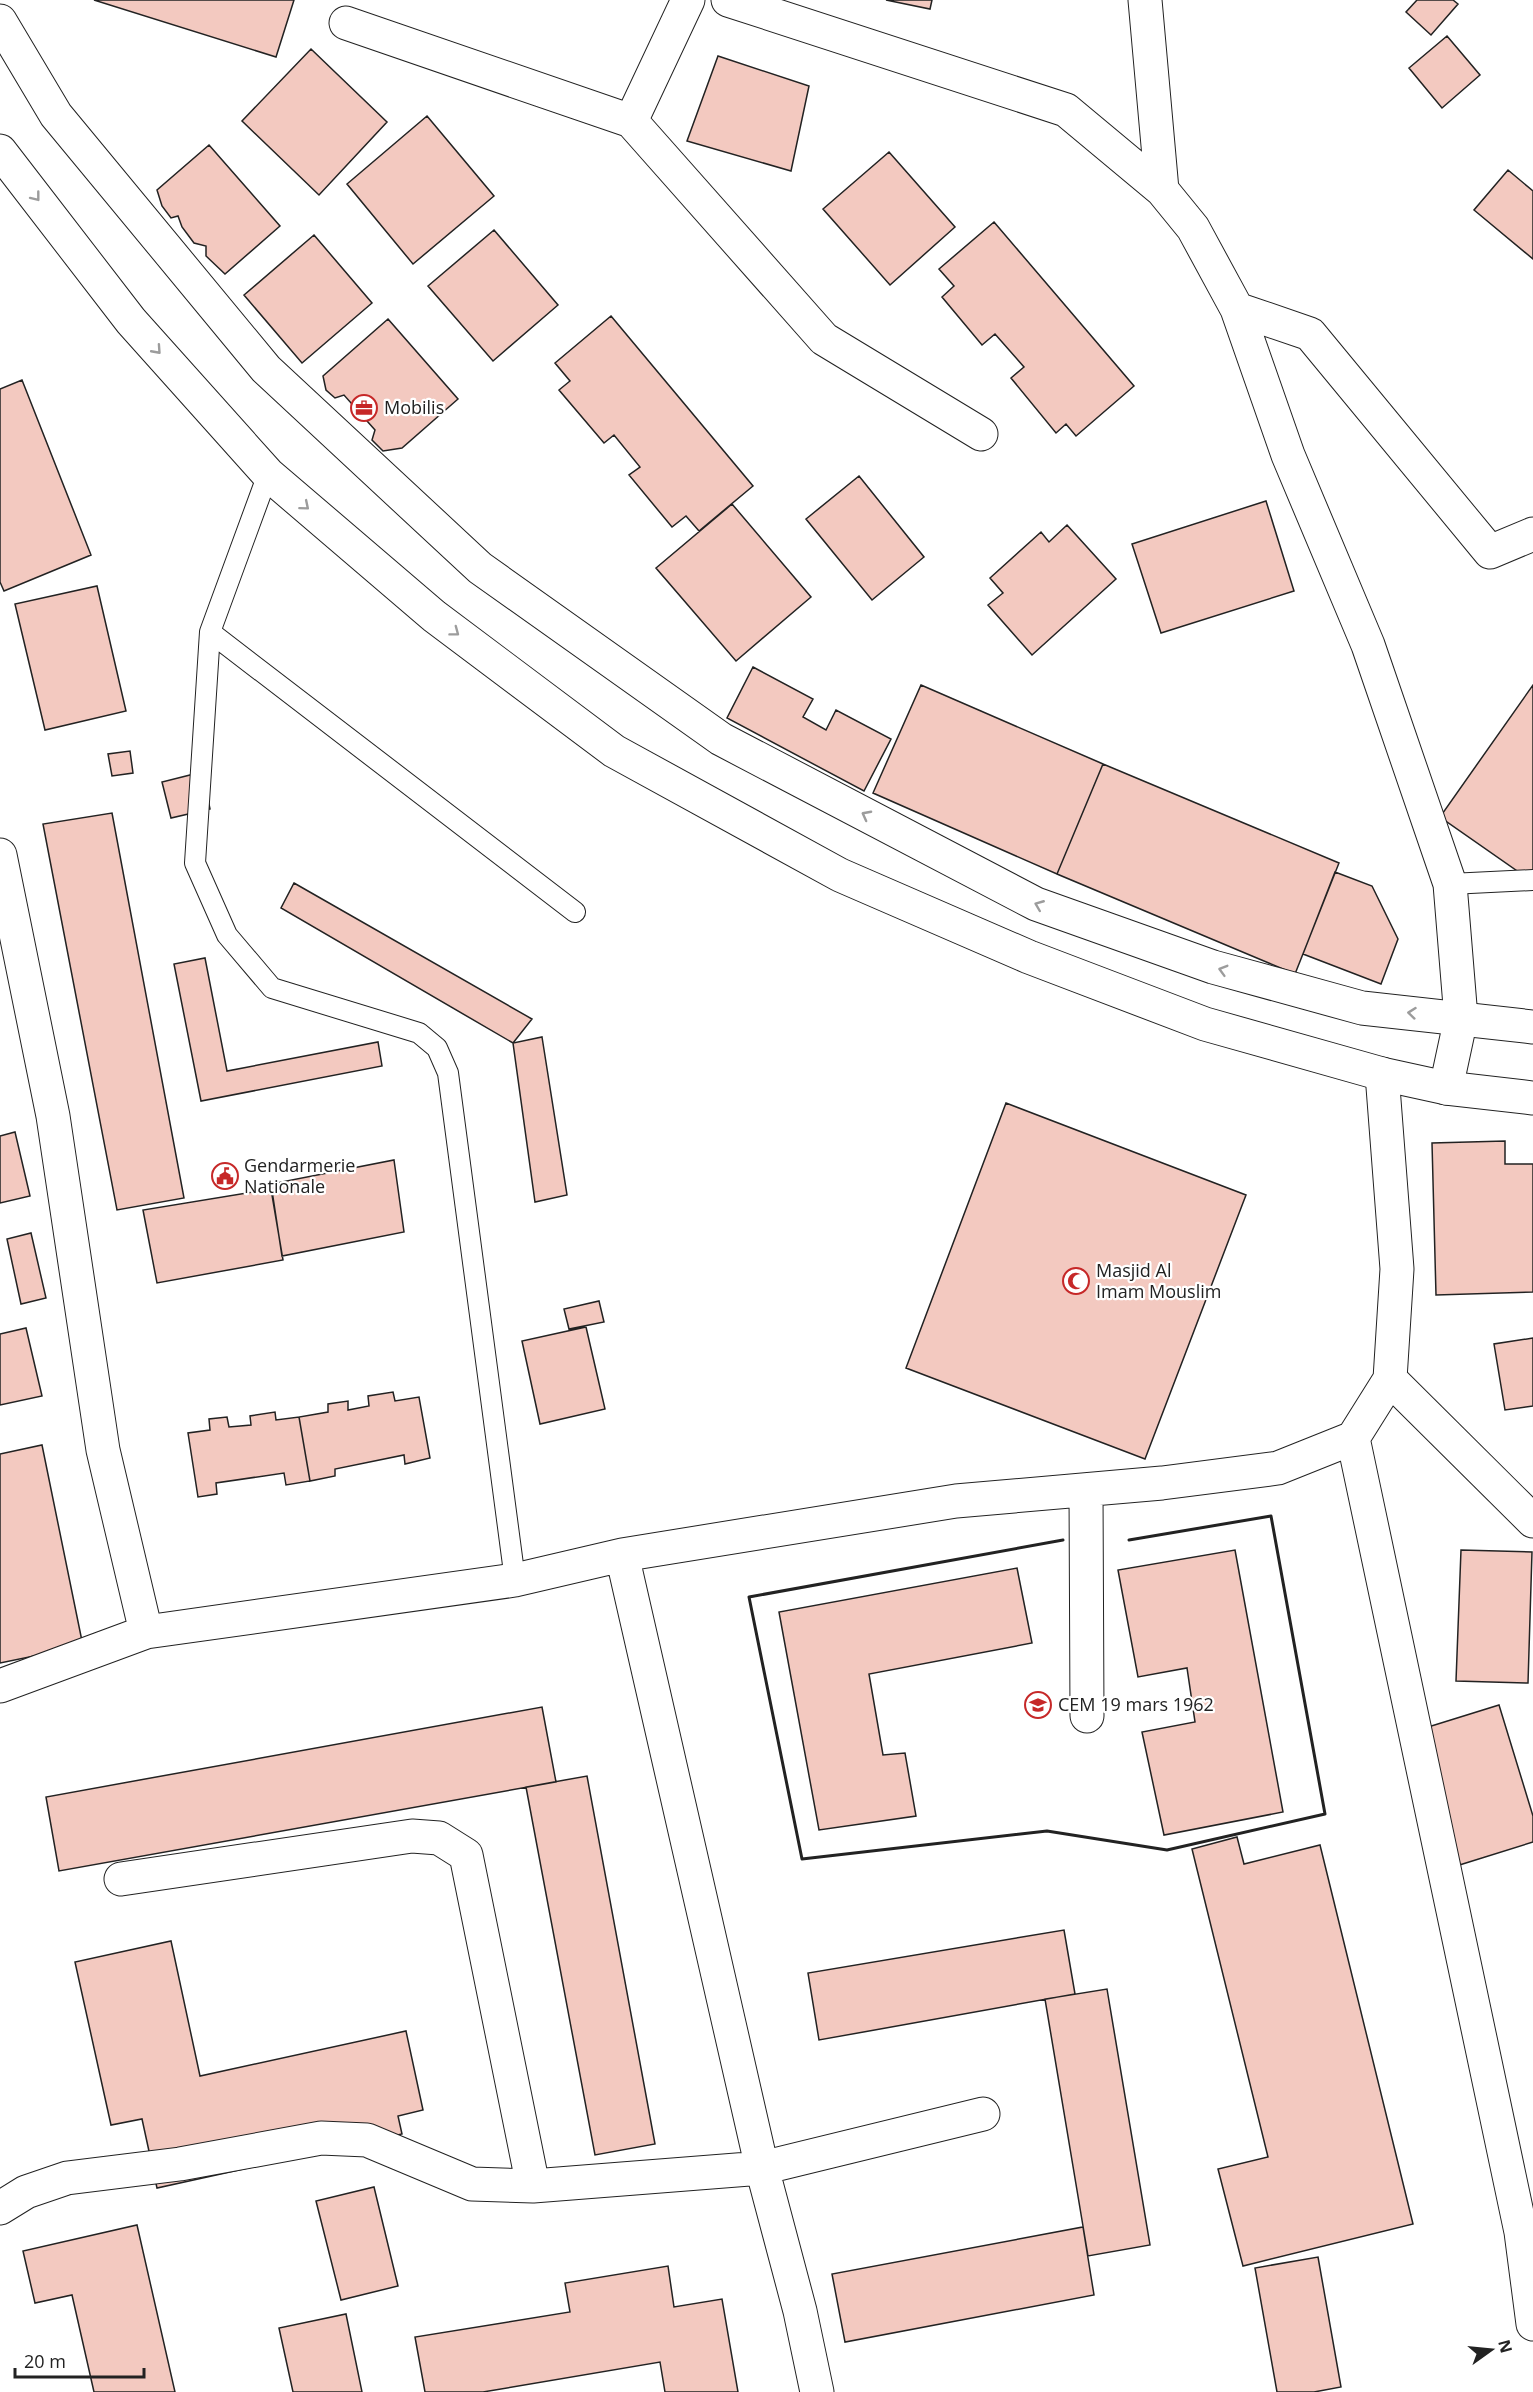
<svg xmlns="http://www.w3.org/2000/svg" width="1533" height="2392" font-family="'Open Sans',sans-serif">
<rect width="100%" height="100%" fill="#fff"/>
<!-- building -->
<path fill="#f3c9c0" stroke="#222" stroke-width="1.5" d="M94,0H294L276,57Z
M886,0H932L930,9Z
M1417,0H1453L1458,4L1431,35L1406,12Z
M1447,36L1480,75L1442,108L1409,68Z
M311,49L387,122L319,195L242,121Z
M718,56L809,86L791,171L687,141Z
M427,116L494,196L413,264L347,184Z
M209,145L280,226L225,274L206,256V246L194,243L182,227L178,216L171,218L162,206L157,190Z
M889,152L955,227L890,285L823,209Z
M1508,170L1533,191V259L1474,210Z
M994,222L1134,386L1076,436L1066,424L1056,433L1011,378L1024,367L995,334L982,345L942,297L954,286L939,269Z
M494,230L558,305L493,361L428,286Z
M314,235L372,303L302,363L244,295Z
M611,316L753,486L699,531L686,516L672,527L629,475L640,467L614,435L604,443L559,390L570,381L555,363Z
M388,319L458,399L402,448L383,451L372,440L375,430L344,395L335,398L326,390L323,376Z
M22,380L91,555L4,591L0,582V389Z
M859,476L924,557L872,600L806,519Z
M1266,501L1294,591L1161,633L1132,544Z
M732,504L811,597L736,661L656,568Z
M1067,525L1116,579L1032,655L988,605L1003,593L990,578L1041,532L1049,542Z
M97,586L126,711L45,730L15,604Z
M753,667L813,699L803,717L826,730L836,710L891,739L864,791L727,718Z
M921,685L1103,764L1057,874L873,793Z
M1533,685V882L1440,817Z
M130,751L133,773L112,776L108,754Z
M1103,764L1339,863L1295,974L1057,874Z
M202,772L210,809L171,818L162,782Z
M112,813L184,1198L117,1210L43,824Z
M1335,872L1372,886L1398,939L1381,984L1303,954Z
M294,883L532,1019L513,1043L281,908Z
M205,958L227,1071L378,1042L382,1066L201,1101L174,964Z
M542,1037L567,1195L535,1202L513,1043Z
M1006,1103L1246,1195L1145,1459L906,1368Z
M15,1132L30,1196L0,1203V1136Z
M1505,1141V1164H1533V1292L1436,1295L1432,1143Z
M394,1160L404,1232L282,1256L271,1184Z
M271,1189L283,1260L157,1283L143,1210Z
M31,1233L46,1298L21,1304L7,1239Z
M599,1301L604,1322L569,1329L564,1309Z
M586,1327L605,1409L540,1424L522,1341Z
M26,1328L42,1396L0,1405V1334Z
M1533,1338V1406L1505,1410L1494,1344Z
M393,1392L395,1401L419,1397L430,1458L405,1464L404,1455L335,1469V1476L310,1481L299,1417L328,1412V1404L348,1401V1410L369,1406L368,1396Z
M275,1412L276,1420L299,1417L310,1481L286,1485L284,1473L216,1483L217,1494L198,1497L188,1433L210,1430L209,1419L227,1417L229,1427L251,1425L250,1416Z
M42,1445L83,1646L0,1663V1454Z
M1235,1550L1283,1812L1164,1835L1142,1732L1195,1722L1187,1668L1138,1677L1118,1570Z
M1461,1550L1532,1552L1528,1683L1456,1681Z
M1017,1568L1032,1643L869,1674L883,1755L905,1753L916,1816L819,1830L779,1612Z
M1499,1705L1533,1816V1842L1453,1867L1412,1732Z
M542,1707L556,1782L59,1871L46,1797Z
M587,1776L655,2144L595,2155L526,1787Z
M1237,1837L1244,1864L1320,1845L1413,2224L1243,2266L1218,2169L1268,2157L1192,1849Z
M1064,1930L1075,1994L819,2040L808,1973Z
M171,1941L200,2076L406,2031L423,2110L398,2116L402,2134L157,2188L142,2119L111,2125L75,1962Z
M1107,1989L1150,2245L1088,2256L1045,1999Z
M374,2187L398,2286L341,2300L316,2201Z
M137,2225L175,2392H94L72,2295L35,2303L23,2251Z
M1083,2227L1094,2295L845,2342L832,2274Z
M1318,2257L1341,2387L1314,2392H1277L1255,2268Z
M668,2266L674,2307L722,2299L738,2392H665L660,2362L483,2392H425L415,2337L570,2312L565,2283Z
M346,2314L362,2392H293L279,2328Z"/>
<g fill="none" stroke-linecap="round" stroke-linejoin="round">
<defs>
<path id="service" d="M268,474L210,632L195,863L227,935L272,988L419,1033L437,1048L448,1073L515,1580
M210,632L575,912
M1450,884L1533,880"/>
<path id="minor" d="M688,0L631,121L824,339L981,434
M728,0L1066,110L1162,190L1193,228L1237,309L1288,455L1368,645L1450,884L1461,1018L1446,1088
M1145,0L1162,190
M346,23L631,121
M1237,309L1310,334L1490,552L1533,534
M0,855L53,1116L103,1450L146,1632L515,1580L622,1555L956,1501L1162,1483L1278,1468L1353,1438L1390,1379L1397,1269L1382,1074
M1390,1379L1533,1521
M1353,1438L1521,2232L1533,2324
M1086,1490L1087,1716
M622,1555L762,2168L800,2311L817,2392
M0,1686L146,1632
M121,1879L412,1836L439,1838L466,1855L533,2186
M0,2208L26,2192L67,2178L180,2164L321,2138L367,2140L472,2184L533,2186L762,2168L983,2114"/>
<path id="secondary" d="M0,21L56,115L266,369L480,568L721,739L1036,904L1213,967L1362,1008L1533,1027
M0,151L131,321L268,474L434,616L614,751L840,875L1029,957L1205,1024L1382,1074L1446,1088L1533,1098"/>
</defs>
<!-- service casing -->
<use href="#service" stroke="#222" stroke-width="22"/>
<!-- minor casing -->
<use href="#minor" stroke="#222" stroke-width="35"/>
<!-- secondary casing -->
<use href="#secondary" stroke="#222" stroke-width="35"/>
<!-- service -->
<use href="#service" stroke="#fff" stroke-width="20"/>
<!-- minor -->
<use href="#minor" stroke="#fff" stroke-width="33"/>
<!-- secondary -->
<use href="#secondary" stroke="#fff" stroke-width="33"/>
<!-- wall -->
<path stroke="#222" stroke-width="3" d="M1063,1540L749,1597L802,1859L1047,1831L1167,1850L1325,1814L1271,1516L1129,1540"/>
</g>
<!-- one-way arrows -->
<defs><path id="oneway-chevron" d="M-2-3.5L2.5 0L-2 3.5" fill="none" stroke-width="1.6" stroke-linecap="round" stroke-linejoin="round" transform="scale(1.5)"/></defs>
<g stroke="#9c9c9c">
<use href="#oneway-chevron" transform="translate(36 197) rotate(52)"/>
<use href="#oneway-chevron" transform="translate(157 350) rotate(48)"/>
<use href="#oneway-chevron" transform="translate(305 506) rotate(40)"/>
<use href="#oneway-chevron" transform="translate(455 632) rotate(37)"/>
<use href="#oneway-chevron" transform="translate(866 815) rotate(-152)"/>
<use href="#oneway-chevron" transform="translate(1039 905) rotate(-158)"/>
<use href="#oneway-chevron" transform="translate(1223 970) rotate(-164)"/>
<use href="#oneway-chevron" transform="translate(1412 1013) rotate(-174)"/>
</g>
<!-- icons -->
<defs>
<symbol id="office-ring" viewBox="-11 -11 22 22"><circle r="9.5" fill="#fff" stroke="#c62828" stroke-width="1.5"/><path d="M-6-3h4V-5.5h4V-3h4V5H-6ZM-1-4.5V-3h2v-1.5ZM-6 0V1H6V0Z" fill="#c62828"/></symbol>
<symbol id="civic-ring" viewBox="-11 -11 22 22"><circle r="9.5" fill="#fff" stroke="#c62828" stroke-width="1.5"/><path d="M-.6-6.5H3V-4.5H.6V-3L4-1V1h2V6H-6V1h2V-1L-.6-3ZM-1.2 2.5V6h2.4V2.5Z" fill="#c62828"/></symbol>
<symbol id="mosque-ring" viewBox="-11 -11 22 22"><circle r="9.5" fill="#fff" stroke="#c62828" stroke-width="1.5"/><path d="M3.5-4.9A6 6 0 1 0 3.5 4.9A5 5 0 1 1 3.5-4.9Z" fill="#c62828"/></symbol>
<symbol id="school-ring" viewBox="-11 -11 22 22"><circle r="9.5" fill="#fff" stroke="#c62828" stroke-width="1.5"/><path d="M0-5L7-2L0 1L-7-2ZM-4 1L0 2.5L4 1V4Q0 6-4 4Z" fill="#c62828"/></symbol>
</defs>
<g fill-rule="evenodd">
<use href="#office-ring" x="349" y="393" width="30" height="30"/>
<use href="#civic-ring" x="210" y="1161" width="30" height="30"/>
<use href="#mosque-ring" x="1061" y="1266" width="30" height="30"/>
<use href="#school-ring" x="1023" y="1690" width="30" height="30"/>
</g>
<g text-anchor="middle" stroke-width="4.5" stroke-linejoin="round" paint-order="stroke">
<!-- poi labels -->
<g font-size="18" fill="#222" stroke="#fff" text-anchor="start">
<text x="384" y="414">Mobilis</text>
<text x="244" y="1172">Gendarmerie<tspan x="244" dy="21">Nationale</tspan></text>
<text x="1096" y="1277">Masjid Al<tspan x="1096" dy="21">Imam Mouslim</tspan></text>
<text x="1058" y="1711">CEM 19 mars 1962</text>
</g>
</g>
<!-- north arrow -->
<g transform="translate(1491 2350) rotate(75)" stroke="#ffffff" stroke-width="4.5" paint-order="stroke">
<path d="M0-4.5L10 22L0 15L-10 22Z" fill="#222222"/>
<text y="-9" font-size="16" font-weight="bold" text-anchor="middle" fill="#222222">N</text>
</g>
<!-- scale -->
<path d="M15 2368v9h129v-9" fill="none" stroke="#222222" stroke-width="3"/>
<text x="24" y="2368" font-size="18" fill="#222222" stroke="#ffffff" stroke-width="4.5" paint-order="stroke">20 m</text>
</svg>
